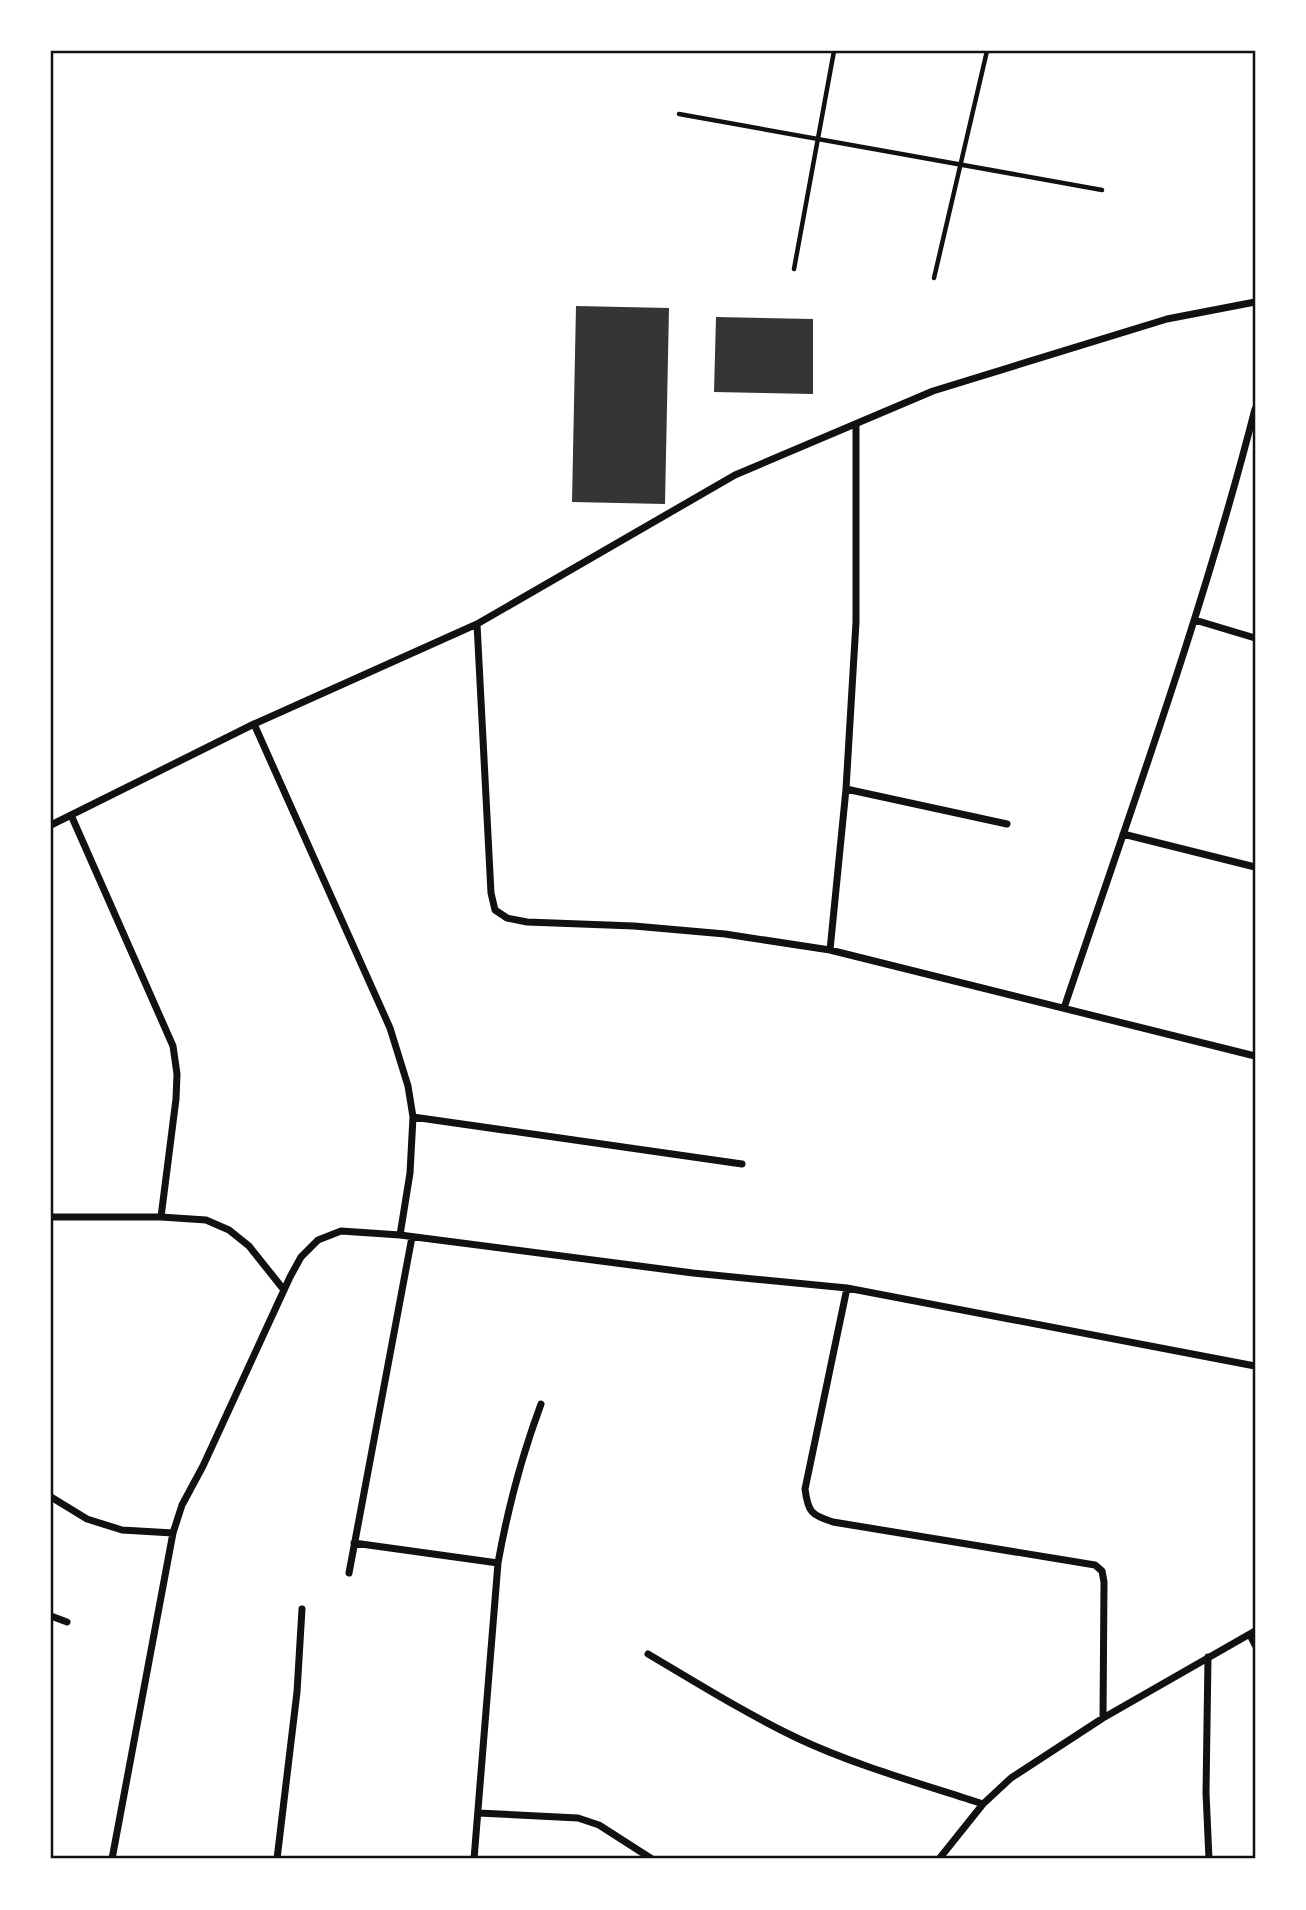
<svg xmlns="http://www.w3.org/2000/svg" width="1306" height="1910" font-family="'Exo 2',sans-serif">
<rect width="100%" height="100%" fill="#fff"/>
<!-- building -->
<path fill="#353535" d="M576,306L669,308L665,504L572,502Z
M716,317L813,319V394L714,392Z"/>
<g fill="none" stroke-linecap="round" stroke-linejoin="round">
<!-- path -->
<path stroke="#111" stroke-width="4.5" d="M679,114L1102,190
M794,269L834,51
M934,278L987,51"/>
<!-- minor -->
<path stroke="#111" stroke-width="7" d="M1195,620L1255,638
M477,624L491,893L495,910L507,918L527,922L634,926L725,934L830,950L1255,1056
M254,724L390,1028L408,1086L413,1117L410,1173L400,1235
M846,789L1007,824
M71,815L173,1046L177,1074L176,1099L161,1217
M51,825L254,724L477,624L735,475L933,391L1167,319L1255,302
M1123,834L1255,867
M830,950L846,789L856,622V424
M1064,1008C1131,809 1203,612 1255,409
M413,1117L742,1164
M51,1217H161L206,1220L229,1230L249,1246L284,1290
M847,1288L805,1489C808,1512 811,1515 833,1522L1095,1565L1102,1571L1104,1582L1103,1718
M51,1497L87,1519L122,1530L173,1533L182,1505L203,1466L290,1277L301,1257L318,1240L341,1231L400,1235L693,1273L847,1288L1255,1366
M354,1543L498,1563
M349,1573L412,1237
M51,1616L67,1622
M1250,1635L1255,1645
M648,1654C697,1683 745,1713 797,1738C854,1765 922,1784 983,1804
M1208,1657L1206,1793L1209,1859
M478,1813L578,1818L599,1825L652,1859
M112,1859L173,1533
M277,1859L297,1692L302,1609
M474,1859L498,1563C508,1507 521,1458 541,1404
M939,1859L983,1804L1011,1778L1103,1718L1255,1631"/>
</g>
<!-- border -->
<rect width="1306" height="1910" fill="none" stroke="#ffffff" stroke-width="105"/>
<rect x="52" y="52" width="1202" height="1805" fill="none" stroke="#111" stroke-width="2.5"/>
</svg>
